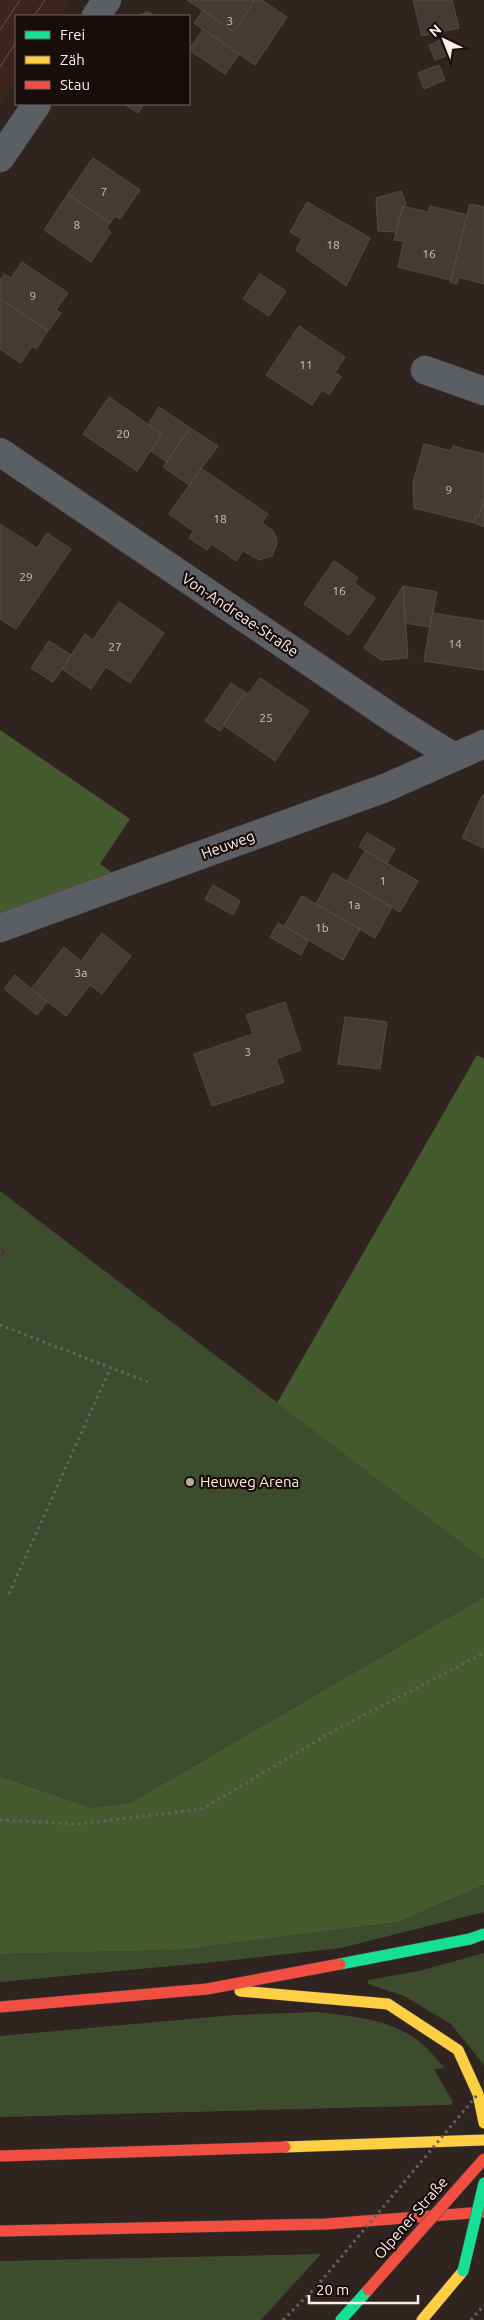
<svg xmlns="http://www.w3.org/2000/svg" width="484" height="2320" font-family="Ubuntu,sans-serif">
<rect width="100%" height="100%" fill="#302420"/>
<!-- built -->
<path fill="#3f241b" d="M0,0H70L59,16H16V79L0,103Z"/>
<!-- green -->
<path fill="#3e4c2e" d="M0,1191L484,1560V1597L130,1803L91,1808L0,1776Z
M484,1885V1912L341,1948L225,1961L0,1982V1954L181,1950L398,1922Z
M484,1953V2065L451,2024L404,1996L368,1984V1980L419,1971Z
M316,2012C352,2016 392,2019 421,2043C430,2050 437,2060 445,2068L434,2069L453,2102L450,2105L0,2117V2036L234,2015Z
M321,2254L261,2320H0V2261Z"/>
<!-- forest -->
<path fill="#465a2f" d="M0,730L130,819L100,864L113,873L0,914Z
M477,1055L484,1059V1560L277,1403Z
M484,1597V1885L398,1922L181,1950L0,1954V1776L91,1808L130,1803Z"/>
<!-- building -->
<path fill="#443a36" stroke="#554a46" d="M187,0H255L234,32Z
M255,0H262L287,17L255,65L194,23L203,10L234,32Z
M413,0H452L459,28L422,36Z
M147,11L155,16H138L145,13Z
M203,29L239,54L225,74L189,50Z
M445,38L451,54L435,60L429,45Z
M439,65L445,80L424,89L418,73Z
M124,104H144L138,113Z
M93,158L140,190L120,219L115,216L110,223L68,194Z
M401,191L406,204L403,206L396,232L378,231L376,198Z
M68,194L110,223L106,228L111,232L91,262L44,230Z
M307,202L370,238L346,286L296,250L302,239L290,232Z
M470,204L484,207V284L459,277L457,284L450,282Z
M403,206L428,212L430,206L467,215L451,280L398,267L404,241L394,240Z
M22,262L68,293L56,310L61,313L48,331L0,299V280L4,274L11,278Z
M260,274L286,291L269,316L243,299Z
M0,299L48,331L36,349L32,346L21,363L0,349Z
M299,326L345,357L335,372L341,377L329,395L322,390L312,405L266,375Z
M109,397L162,434L137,471L83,434Z
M159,407L190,428L167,462L151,451L162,434L148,425Z
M190,428L218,446L189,485L163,467Z
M424,444L451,451L453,446L484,454V497L479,516L476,515L474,523L414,508L413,483Z
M201,468L268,514L262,523L273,531L276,537L277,544L272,556L259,560L243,551L236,561L212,544L207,550L189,538L193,531L169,514Z
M484,497V527L474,523L476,515L479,516Z
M0,524L37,548L47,533L71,549L16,629L0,619Z
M334,561L358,578L354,583L375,598L349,635L304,604Z
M403,586L408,658L381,660L364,648Z
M403,586L437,592L430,627L405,623Z
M119,602L164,633L130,683L106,667L91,689L62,669L85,634L93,640Z
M432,613L484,621V670L424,661Z
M49,641L71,655L53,682L31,668Z
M260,678L309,711L275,761L223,725L245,692L248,694Z
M231,683L245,692L220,731L205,721Z
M483,794L484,795V848L462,838Z
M367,833L395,849L387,863L359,847Z
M365,851L418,881L400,912L347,881Z
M333,873L392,907L375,938L316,904Z
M213,885L240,901L233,915L205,899Z
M302,896L360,929L343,960L284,926Z
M278,923L309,940L301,955L270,937Z
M102,933L131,956L102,994L90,985L66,1016L31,989L64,947L81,961Z
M15,975L47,1002L37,1015L4,989Z
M285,1002L301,1050L276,1059L284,1082L212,1106L194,1054L253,1034L246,1015Z
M345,1017L387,1022L380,1069L338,1064Z
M0,1246L7,1251L0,1260Z"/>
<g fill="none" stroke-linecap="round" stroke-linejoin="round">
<defs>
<path id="street" d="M96,16L107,0
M0,158L37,104
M425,370L484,391
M0,452L398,722L454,757
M0,928L385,788L484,744"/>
<path id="fast" d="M340,1964L470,1939L484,1934
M341,2320L368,2290"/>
<path id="slow" d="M240,1991L388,2004L458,2050L478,2094L484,2123
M285,2147L484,2140
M422,2320L463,2271"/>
<path id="jam" d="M0,2007L207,1989L340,1964
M0,2156L285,2147
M0,2231L326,2224L484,2212"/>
</defs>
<!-- street casing -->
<use href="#street" stroke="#4b413e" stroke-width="29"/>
<!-- fast casing -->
<use href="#fast" stroke="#4b413e" stroke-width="12"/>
<!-- slow casing -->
<use href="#slow" stroke="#4b413e" stroke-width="12"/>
<!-- jam casing -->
<use href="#jam" stroke="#4b413e" stroke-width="12"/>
<!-- path -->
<path stroke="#646365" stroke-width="3" stroke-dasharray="2.5 4" stroke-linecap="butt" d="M0,1325L148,1382
M9,1594L111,1367
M0,1820L79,1824L202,1809L337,1729L484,1653
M283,2320L316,2287
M471,2320L484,2305"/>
<!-- street -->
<use href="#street" stroke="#5b5e63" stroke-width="28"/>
<!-- fast -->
<use href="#fast" stroke="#16e098" stroke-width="11"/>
<!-- slow -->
<use href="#slow" stroke="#ffcf43" stroke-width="11"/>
<!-- jam -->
<use href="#jam" stroke="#f24e42" stroke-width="11"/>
<!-- tram -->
<path stroke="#605b5b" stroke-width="1" d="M34,16L45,0
M0,30L20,0
M0,67L16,42"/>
<defs>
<path id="fast-bridge" d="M463,2271L484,2183"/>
<path id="jam-bridge" d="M368,2290L484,2159"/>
</defs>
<!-- fast-bridge casing -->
<use href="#fast-bridge" stroke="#4b413e" stroke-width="12" stroke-linecap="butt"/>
<!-- jam-bridge casing -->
<use href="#jam-bridge" stroke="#4b413e" stroke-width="12" stroke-linecap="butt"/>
<!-- path-bridge -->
<path stroke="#646365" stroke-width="3" stroke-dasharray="2.5 4" stroke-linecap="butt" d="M316,2287L478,2094"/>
<!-- fast-bridge -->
<use href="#fast-bridge" stroke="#16e098" stroke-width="11"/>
<!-- jam-bridge -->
<use href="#jam-bridge" stroke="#f24e42" stroke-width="11"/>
</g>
<!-- markers -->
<circle fill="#b6a7a2" stroke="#180d0a" stroke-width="2" cx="190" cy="1482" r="5"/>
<g text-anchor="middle" stroke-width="4.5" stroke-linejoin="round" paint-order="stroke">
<!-- number labels -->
<g font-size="12" fill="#d0c0bc">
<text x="230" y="25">3</text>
<text x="104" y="196">7</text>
<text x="77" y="229">8</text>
<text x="333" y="249">18</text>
<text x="429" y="258">16</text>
<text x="33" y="300">9</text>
<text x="306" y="369">11</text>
<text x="123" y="438">20</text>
<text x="449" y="494">9</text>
<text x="220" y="523">18</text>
<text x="26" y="581">29</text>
<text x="339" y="595">16</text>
<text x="455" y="648">14</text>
<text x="115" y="651">27</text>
<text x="266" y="722">25</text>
<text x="383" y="885">1</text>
<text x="354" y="909">1a</text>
<text x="322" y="932">1b</text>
<text x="81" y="977">3a</text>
<text x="248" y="1056">3</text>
</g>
<!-- street labels -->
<g font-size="15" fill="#feede8" stroke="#180d0a">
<text transform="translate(240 615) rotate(34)" y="5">Von-Andreae-Straße</text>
<text transform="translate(228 845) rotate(-20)" y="5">Heuweg</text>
<text transform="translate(411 2218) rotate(-49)" y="5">Olpener Straße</text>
</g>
<!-- poi labels -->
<g font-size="15" fill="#feede8" stroke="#180d0a" text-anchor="start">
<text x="200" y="1487">Heuweg Arena</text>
</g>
</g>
<!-- legend -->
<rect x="15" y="15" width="175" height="90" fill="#180d0a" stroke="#746763"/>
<rect x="25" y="31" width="25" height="8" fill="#16e098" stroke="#746763"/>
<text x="60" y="40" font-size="15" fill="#feede8">Frei</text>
<rect x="25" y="56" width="25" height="8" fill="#ffcf43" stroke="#746763"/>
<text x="60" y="65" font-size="15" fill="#feede8">Zäh</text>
<rect x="25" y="81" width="25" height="8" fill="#f24e42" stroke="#746763"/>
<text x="60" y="90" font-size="15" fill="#feede8">Stau</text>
<!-- north arrow -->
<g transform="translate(444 40) rotate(317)" stroke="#180d0a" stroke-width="4" paint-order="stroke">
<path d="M0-4L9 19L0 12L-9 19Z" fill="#feede8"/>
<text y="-8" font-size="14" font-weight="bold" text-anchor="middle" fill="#feede8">N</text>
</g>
<!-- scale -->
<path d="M309 2295v8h109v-8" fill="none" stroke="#feede8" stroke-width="2.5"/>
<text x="316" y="2295" font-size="15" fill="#feede8" stroke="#180d0a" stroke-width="4" paint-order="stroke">20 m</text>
</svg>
